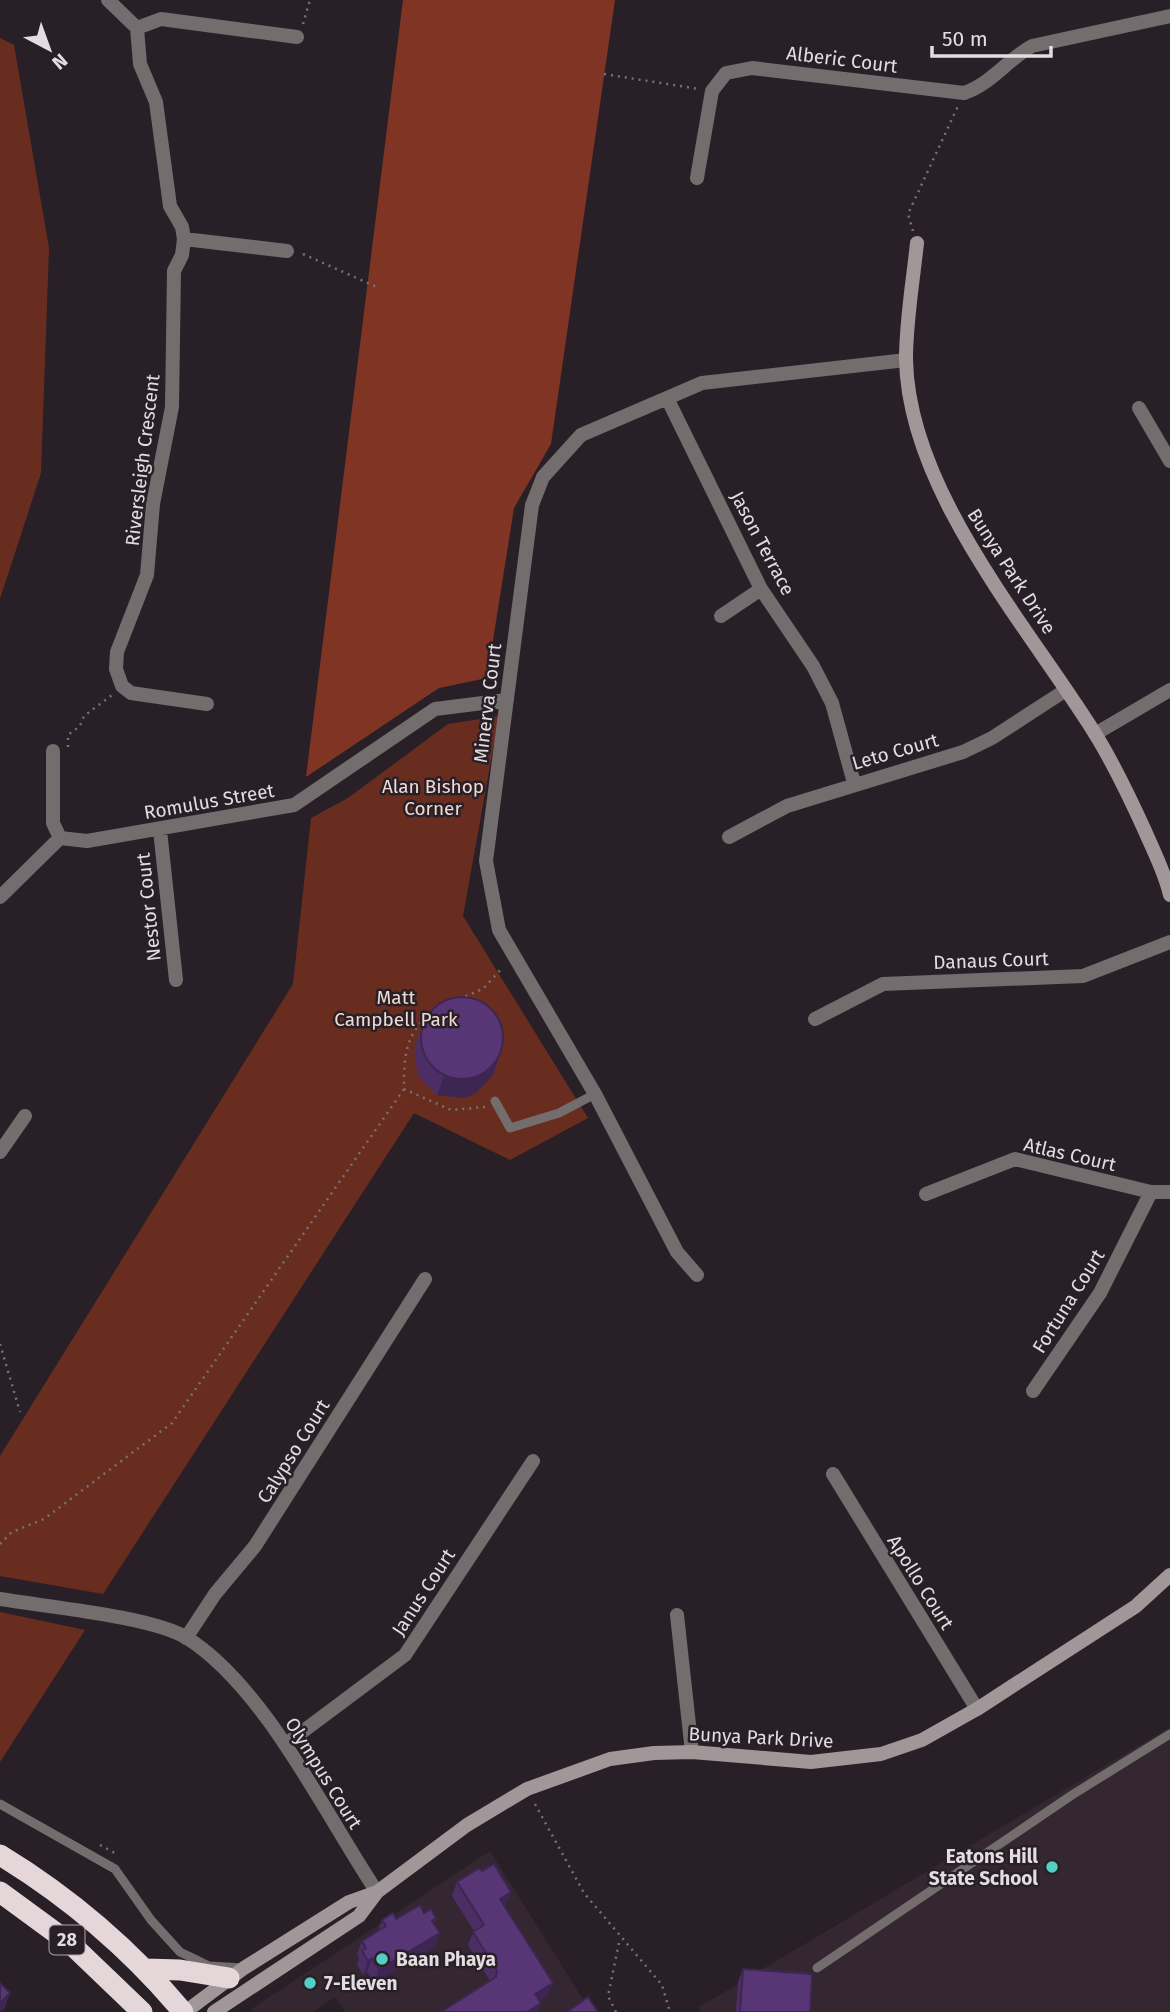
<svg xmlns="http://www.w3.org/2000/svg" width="1170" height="2012" font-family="'Fira Sans',sans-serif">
<rect width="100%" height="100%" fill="#282026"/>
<!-- built -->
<path fill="#352731" d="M1170,1727V2012H701L699,2007Z
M490,1851L586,2004L574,2012H345L335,1997L313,2012H252L253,2008Z"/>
<!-- green -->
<path fill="#692d20" d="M0,38L14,45L49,248L41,473L0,599Z
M499,716L463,916L588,1118L510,1160L414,1113L103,1594L0,1576V1456L293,984L311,818L348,798L448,724Z
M0,1612L85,1630L0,1762Z"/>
<!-- forest -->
<path fill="#803424" d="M403,0H615L551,444L514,508L487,678L439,688L306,777Z"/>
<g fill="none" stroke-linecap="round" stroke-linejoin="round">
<!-- path -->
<path stroke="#787176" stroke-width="2.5" stroke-dasharray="2 5" stroke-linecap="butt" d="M303,24L310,0
M604,74L699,89
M913,231L908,214L958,106
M303,254L379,288
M68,747V735L80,726L84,716L112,695
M459,999L483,989L503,967
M431,1013C405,1034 404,1056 404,1089L451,1110L485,1107
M0,1344L20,1412
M0,1544L12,1532L44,1519L172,1423L404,1089
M535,1804L584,1893L662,1985L670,2012
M100,1845L115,1853
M616,2012L608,1996L620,1938"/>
<!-- lane -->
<path stroke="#736d6e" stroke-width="9" d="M495,1101L510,1128L559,1113L595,1094
M0,1804L115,1869L151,1920L180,1952L209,1966L244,1968
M817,1968L1072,1795L1170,1734"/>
<!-- street -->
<path stroke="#736d6e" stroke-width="14" d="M108,0L137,28L140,64L156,102L170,206L182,227L184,239L182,255L174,271L172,407L153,504L147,575L117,652L116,669L122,686L131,693L207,704
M137,28L161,19L297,37
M697,178L712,91L726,73L752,68L964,93C991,84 1007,60 1032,46L1170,16
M184,239L287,251
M667,398L761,589L813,666L832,703L854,783
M1139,408L1170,461
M721,616L761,589
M1095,734L1170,690
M53,751V823L60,838L87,841L294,805L435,709L507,700
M160,830L176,980
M729,837L787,806L963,752L992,738L1066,690
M0,897L60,838
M815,1019L883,984L1083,976L1170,942
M0,1152L25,1116
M926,1194L1015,1159L1151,1192H1170
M697,1275L677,1252L595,1094L499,930L486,861L532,505L543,477L581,435L702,383L906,360
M1033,1391L1100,1293L1151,1192
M833,1474L977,1709
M0,1599C46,1607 151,1616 187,1638C265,1687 326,1816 377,1892
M677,1615L692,1752
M186,1638L215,1594L255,1546L425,1279
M286,1744L405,1655L533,1461"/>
<!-- secondary -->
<path stroke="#a19799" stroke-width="14" d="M917,243C913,281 906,321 906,359C908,490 1027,625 1094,732C1114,764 1130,798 1145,831C1154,852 1165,873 1170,895
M185,2012L244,1968L349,1902L377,1892L467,1825L527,1789L610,1759L654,1753L692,1752L811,1762L881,1754L922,1740L977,1709L1136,1606L1170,1575
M214,2012L359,1916L377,1892"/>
<!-- highway -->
<path stroke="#e5d6d9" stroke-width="21" d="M0,1855C69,1897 131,1950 183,2012
M0,1892L71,1944L142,2012
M145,1969L180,1970L229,1978"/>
</g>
<!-- wall -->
<path fill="#4c2e65" d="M425,1019L493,1075L476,1093L464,1098L437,1095L418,1076L414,1049Z
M457,1882L506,1905L505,1906L548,1996L490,1981L468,1945L474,1931L452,1896Z
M424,1913L436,1918L434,1924L440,1933L435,1947L374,1983L367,1972L363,1975L357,1965L359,1958L357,1954L362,1941L378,1931L382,1920L396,1919Z
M743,1969L810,2012H736L738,1982Z"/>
<!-- shaded-wall -->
<path fill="#3e2653" d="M499,1057L493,1075L476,1093L464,1098L437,1095L444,1077Z
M511,1892L506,1905L495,1912L500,1899Z
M440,1933L435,1947L374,1983L379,1969Z
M372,1958L367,1972L363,1975L368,1961Z
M553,1983L548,1996L530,2007L535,1994Z
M10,1993L4,2010L0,2012V2003Z
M541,2003L538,2012H527Z"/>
<!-- building -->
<path fill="#583676" stroke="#3e2653" stroke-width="2" d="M421 1038a41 41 0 1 1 82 0a41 41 0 1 1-82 0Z
M494,1864L511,1892L500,1899L553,1983L535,1994L541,2003L527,2012H441L496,1977L497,1971L473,1932L484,1925L457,1882L479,1868L482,1871Z
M420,1905L424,1913L431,1909L436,1918L432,1921L440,1933L379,1969L372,1958L368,1961L362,1951L366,1948L362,1941L386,1926L382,1920L393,1913L396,1919Z
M743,1969L812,1974L810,2012H740Z
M0,1983L10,1993L0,2003Z
M588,1997L598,2012H567Z"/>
<!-- markers -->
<g fill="#54cdc6" stroke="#282026" stroke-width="2.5">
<circle cx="1052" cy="1867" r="7"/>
<circle cx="382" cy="1959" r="7"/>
<circle cx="310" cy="1983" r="7"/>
</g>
<g text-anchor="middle" stroke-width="5" stroke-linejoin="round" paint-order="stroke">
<!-- shield labels -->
<rect fill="#282026" stroke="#aba4a9" stroke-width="2" x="49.5" y="1925.5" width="35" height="29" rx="5"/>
<g font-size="18" font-weight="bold" fill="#e3dde1">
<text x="67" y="1946">28</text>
</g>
<!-- street labels -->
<g font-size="19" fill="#e3dde1" stroke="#282026">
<text transform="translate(842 59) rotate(7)" y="7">Alberic Court</text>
<text transform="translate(142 460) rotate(-83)" y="7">Riversleigh Crescent</text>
<text transform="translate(763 543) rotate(62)" y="7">Jason Terrace</text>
<text transform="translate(1012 571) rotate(57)" y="7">Bunya Park Drive</text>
<text transform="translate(487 703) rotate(-83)" y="7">Minerva Court</text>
<text transform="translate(895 751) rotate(-16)" y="7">Leto Court</text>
<text transform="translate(209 801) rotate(-10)" y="7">Romulus Street</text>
<text transform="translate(148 907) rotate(-96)" y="7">Nestor Court</text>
<text transform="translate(991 960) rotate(-2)" y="7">Danaus Court</text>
<text transform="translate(1070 1154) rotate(13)" y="7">Atlas Court</text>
<text transform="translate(1068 1301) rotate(-58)" y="7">Fortuna Court</text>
<text transform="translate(293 1451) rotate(-58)" y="7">Calypso Court</text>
<text transform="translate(921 1582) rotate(58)" y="7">Apollo Court</text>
<text transform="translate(423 1592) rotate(-57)" y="7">Janus Court</text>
<text transform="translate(761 1737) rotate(3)" y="7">Bunya Park Drive</text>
<text transform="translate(324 1773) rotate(58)" y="7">Olympus Court</text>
</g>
<!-- park labels -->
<g font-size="19" fill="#f2dad4" stroke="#282026">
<text x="433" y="793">Alan Bishop<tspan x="433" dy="22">Corner</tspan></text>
<text x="396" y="1004">Matt<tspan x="396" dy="22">Campbell Park</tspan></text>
</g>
<!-- poi labels -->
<g font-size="19" font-weight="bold" fill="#e3dde1" stroke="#282026" text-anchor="start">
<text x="1038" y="1863" text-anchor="end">Eatons Hill<tspan x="1038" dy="22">State School</tspan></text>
<text x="396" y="1966">Baan Phaya</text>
<text x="324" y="1990">7-Eleven</text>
</g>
</g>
<!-- north arrow -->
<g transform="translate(49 49) rotate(139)" stroke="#282026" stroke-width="5" paint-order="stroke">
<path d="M0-5L12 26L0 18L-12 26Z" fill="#e3dde1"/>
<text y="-10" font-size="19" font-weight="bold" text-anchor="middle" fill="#e3dde1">N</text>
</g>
<!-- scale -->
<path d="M932 46v10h119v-10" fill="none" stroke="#e3dde1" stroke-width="3.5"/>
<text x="942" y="46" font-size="21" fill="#e3dde1" stroke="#282026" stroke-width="5" paint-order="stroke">50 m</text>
</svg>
